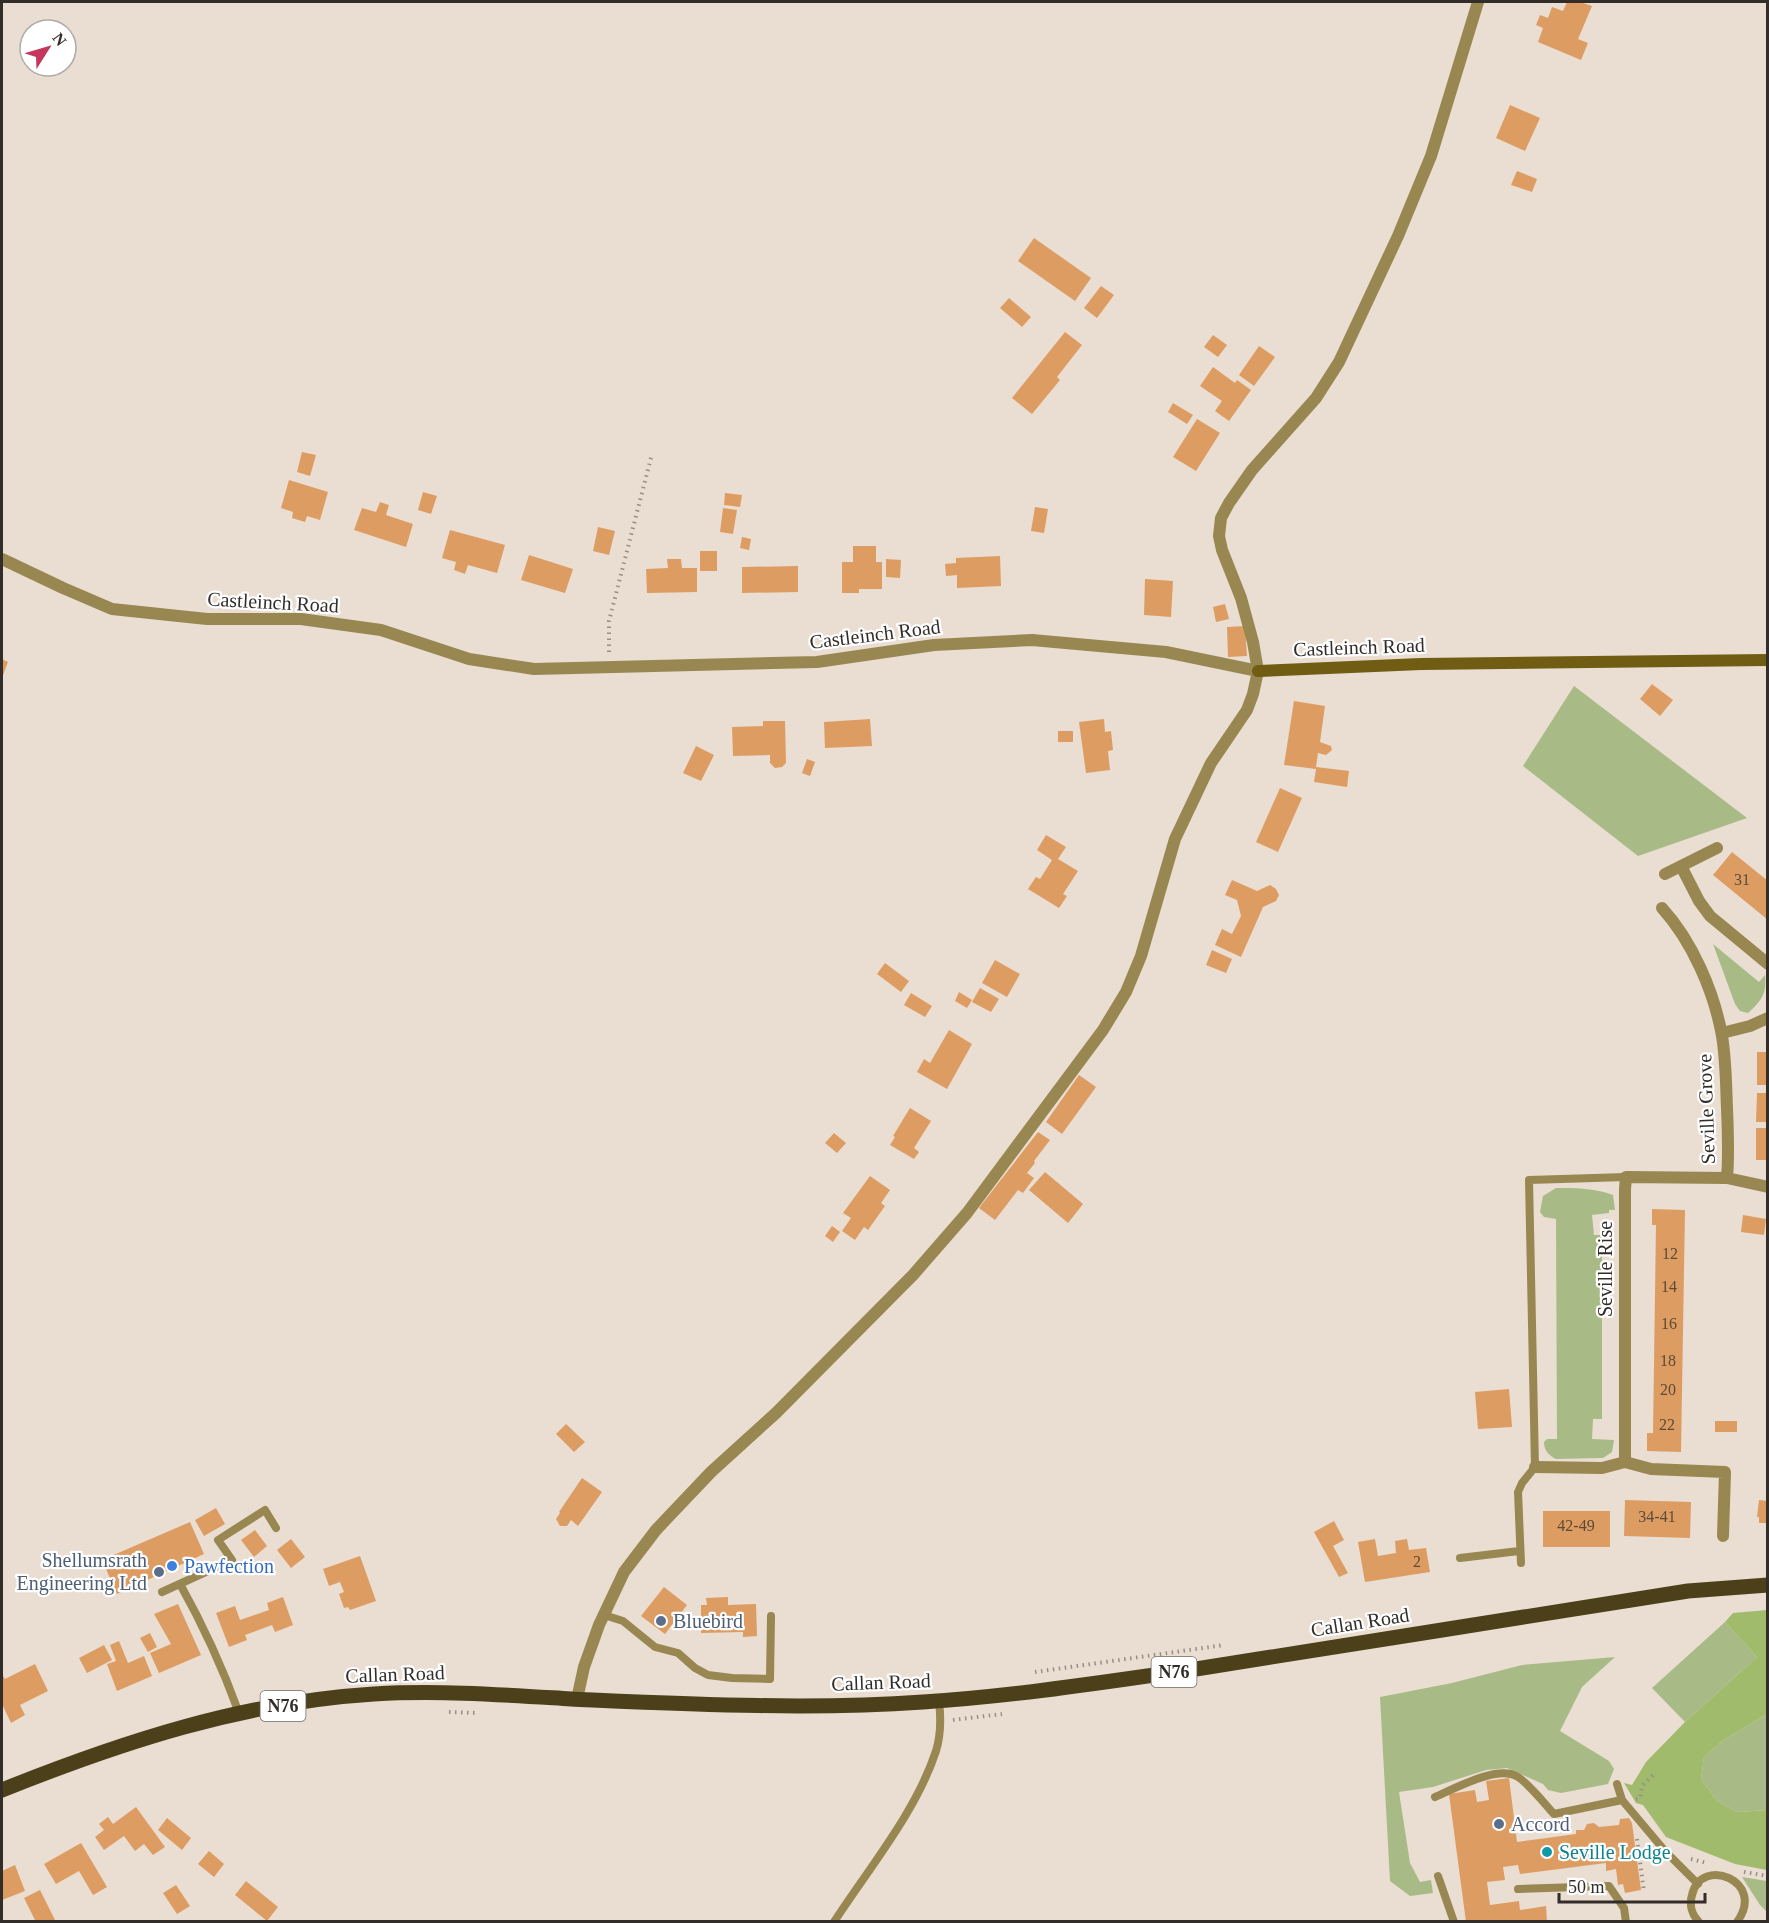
<svg xmlns="http://www.w3.org/2000/svg" width="1769" height="1923" font-family="'Times New Roman',serif">
<rect width="100%" height="100%" fill="#eaddd2"/>
<!-- green -->
<path fill="#a8bb86" d="M1574,686L1747,818L1638,856L1523,766Z
M1713,944L1759,982L1765,975C1767,994 1761,1001 1748,1013L1740,1011L1735,1004Z
M1556,1188C1575,1188 1595,1188 1613,1195L1615,1210H1609V1213L1592,1215L1594,1235H1602V1419H1593L1592,1439L1614,1440L1612,1452L1603,1458L1556,1459C1548,1455 1544,1450 1544,1442L1547,1439H1557L1556,1219L1544,1217L1540,1212L1543,1196Z
M1725,1622L1757,1657L1685,1722L1652,1688Z
M1615,1657L1582,1687L1560,1731L1609,1761L1614,1769L1608,1784L1561,1793L1548,1790L1543,1784L1507,1768L1486,1770L1433,1787L1399,1792L1410,1863L1420,1882L1431,1880L1433,1893L1410,1896L1390,1881L1380,1697L1452,1683L1522,1665Z
M1767,1714V1810L1737,1812L1717,1801L1701,1779L1704,1757L1722,1741Z
M1742,1877L1767,1881V1912L1760,1905Z"/>
<!-- forest -->
<path fill="#a1bb6c" d="M1767,1610V1714L1722,1741L1704,1757L1701,1779L1717,1801L1737,1812L1767,1810V1870L1735,1864L1666,1837L1643,1805L1636,1803L1624,1783L1632,1785L1646,1762L1685,1722L1757,1657L1725,1622L1733,1613Z"/>
<!-- building -->
<path fill="#dd9d62" d="M1567,2H1580L1592,6L1578,39L1588,43L1581,60L1538,42L1543,28L1536,25L1540,15L1548,18L1552,7L1563,11Z
M1510,105L1540,118L1525,151L1496,138Z
M1517,171L1537,179L1532,192L1511,185Z
M1034,238L1091,278L1075,301L1018,261Z
M1101,286L1114,295L1097,318L1084,308Z
M1009,298L1031,317L1022,327L1000,308Z
M1065,332L1082,345L1057,377L1060,380L1032,414L1012,398Z
M1213,335L1227,345L1218,357L1204,347Z
M1259,346L1275,357L1254,386L1239,375Z
M1213,367L1235,383L1237,380L1251,390L1229,421L1215,411L1222,401L1200,386Z
M1173,403L1193,415L1187,424L1168,412Z
M1197,419L1220,433L1196,471L1173,457Z
M302,452L316,455L310,476L297,472Z
M289,480L328,492L320,520L307,516L305,522L292,518L293,512L281,508Z
M423,492L437,496L431,514L418,510Z
M725,493L742,495L740,507L724,505Z
M380,502L389,505L386,515L413,524L406,547L354,530L362,508L376,512Z
M1035,507L1048,509L1044,533L1031,531Z
M723,508L737,510L733,534L720,532Z
M598,527L615,531L609,555L593,551Z
M450,530L505,545L497,573L468,565L465,574L454,570L456,562L442,558Z
M742,537L751,539L749,550L740,548Z
M853,546H876V562H882V589H859V593H842V562H853Z
M700,551H717V571H700Z
M529,555L573,569L565,593L521,580Z
M1000,556L1001,586L957,588V575L946,576L945,564L956,563V558Z
M667,559H681L682,568H697V592L647,593L646,569L668,568Z
M886,559L901,560L900,578L886,577Z
M798,566V592L742,593V567Z
M1145,579L1173,581L1171,617L1144,615Z
M1225,604L1229,619L1216,622L1213,607Z
M1245,626L1247,656L1228,657L1227,627Z
M2,659L8,662L2,678Z
M1652,684L1673,700L1660,716L1640,699Z
M1294,701L1325,706L1320,742L1331,746L1332,750L1326,755L1318,753L1316,767L1349,771L1347,787L1314,782L1316,769L1284,765Z
M870,719L872,746L825,748L824,722Z
M1104,719L1105,732L1111,731L1113,750L1108,751L1110,770L1086,773L1079,722Z
M763,721H785L786,763L782,767L775,768L770,763V755L733,756L732,727L763,726Z
M1058,731H1073V742H1058Z
M696,746L714,755L701,781L683,773Z
M807,759L815,762L810,776L802,773Z
M1280,788L1302,798L1278,852L1256,842Z
M1046,835L1066,847L1058,859L1078,871L1063,894L1067,896L1059,908L1028,889L1036,877L1040,879L1052,860L1037,850Z
M1732,852L1768,881V920L1713,875Z
M1232,880L1257,891L1270,885L1276,889L1279,895L1276,901L1263,907L1241,957L1215,945L1222,929L1232,934L1241,916L1237,900L1225,895Z
M1212,950L1232,959L1226,973L1206,965Z
M995,960L1020,974L1007,997L982,983Z
M885,963L909,981L901,992L877,974Z
M980,988L999,999L991,1012L972,1002Z
M959,992L972,1000L967,1008L955,1001Z
M911,993L932,1006L925,1017L904,1005Z
M949,1030L972,1044L947,1089L917,1072L924,1059L930,1063Z
M1757,1052H1768V1085H1757Z
M1079,1075L1096,1087L1062,1134L1046,1122Z
M1757,1093H1768V1122H1756Z
M910,1108L931,1121L914,1148L919,1152L914,1159L890,1145L895,1137L893,1136Z
M1756,1128H1768V1160H1756Z
M1038,1132L1050,1140L1034,1161L1035,1163L1027,1173L1034,1178L1023,1193L1018,1190L995,1220L979,1208Z
M834,1133L846,1143L837,1153L825,1143Z
M1045,1172L1083,1204L1068,1223L1029,1190Z
M870,1176L890,1190L881,1203L885,1206L868,1230L864,1227L855,1240L842,1231L851,1218L843,1213Z
M1652,1209L1685,1210L1681,1452L1647,1451V1433H1653L1656,1225H1652Z
M1743,1215L1766,1219L1764,1235L1741,1232Z
M832,1226L840,1232L833,1242L825,1236Z
M1509,1389L1512,1427L1478,1429L1475,1392Z
M1715,1421H1737V1432H1715Z
M566,1424L585,1442L574,1452L556,1434Z
M582,1478L602,1492L578,1526L571,1520L567,1526H560L556,1519L560,1513L559,1512Z
M1625,1500L1691,1502L1690,1538L1624,1536Z
M1759,1500L1768,1501V1523H1759V1517H1757Z
M216,1508L225,1524L204,1536L195,1520Z
M1543,1511H1610V1547H1543Z
M1334,1521L1344,1540L1333,1546L1348,1573L1339,1577L1314,1532Z
M190,1522L204,1554L117,1594L102,1560Z
M255,1530L267,1546L254,1557L241,1540Z
M291,1539L305,1557L291,1568L277,1550Z
M1375,1539L1378,1556L1396,1553L1395,1541L1407,1539L1409,1550L1426,1548L1430,1572L1365,1582L1358,1542Z
M360,1556L376,1601L350,1610L348,1607L344,1608L339,1594L344,1592L340,1582L329,1586L323,1569Z
M664,1587L687,1605L665,1634L641,1616Z
M283,1597L293,1625L275,1632L272,1625L245,1635L247,1640L229,1647L216,1613L235,1606L240,1620L269,1610L267,1603Z
M728,1597V1605L756,1604L757,1636L743,1637V1632L701,1633V1605H707L706,1598Z
M178,1604L201,1655L159,1673L150,1653L171,1644L154,1614Z
M150,1633L157,1647L148,1652L140,1638Z
M119,1641L128,1663L144,1656L152,1676L117,1691L107,1664L116,1661L110,1645Z
M104,1645L112,1660L87,1673L79,1658Z
M35,1664L48,1691L20,1705L25,1715L11,1723L2,1704V1677L3,1676L5,1679Z
M1509,1778L1517,1842L1576,1834V1830H1584L1587,1824L1594,1823L1599,1827L1619,1825L1620,1819L1629,1818L1632,1823L1641,1890L1625,1893L1623,1884L1618,1885L1616,1869L1606,1871V1863L1520,1874L1518,1865L1503,1867L1505,1880L1487,1882L1490,1905L1519,1901L1520,1910L1546,1906L1547,1922H1466L1449,1794L1475,1790L1477,1802L1489,1800L1486,1781Z
M136,1807L165,1847L153,1855L144,1844L135,1851L124,1836L104,1850L95,1837L104,1830L99,1824L108,1817L113,1824Z
M167,1818L191,1838L182,1850L158,1830Z
M81,1843L107,1887L93,1895L79,1871L56,1884L44,1864Z
M209,1851L224,1864L214,1877L198,1864Z
M15,1865L25,1891L2,1900V1871Z
M246,1881L278,1907L267,1921L235,1895Z
M176,1885L190,1906L177,1914L163,1893Z
M40,1890L56,1922H36L24,1898Z"/>
<g fill="none" stroke-linecap="round" stroke-linejoin="round">
<!-- path -->
<path stroke="#988f87" stroke-width="4" stroke-dasharray="1.5 4.5" stroke-linecap="butt" d="M609,652V621L652,454
M1035,1672L1224,1645
M449,1712L477,1713
M953,1720L1002,1714
M1636,1799L1640,1798L1642,1786L1655,1773
M1637,1839L1644,1892
M1691,1859L1707,1863
M1744,1872L1768,1876"/>
<!-- lane -->
<path stroke="#988751" stroke-width="8" d="M1460,1558L1519,1551
M1521,1563L1518,1492L1522,1483L1535,1467L1529,1180L1626,1177
M180,1584C203,1625 223,1669 239,1713
M162,1592L232,1560L218,1540L265,1510L276,1528
M604,1615L623,1621L655,1647L678,1653L695,1668L708,1675L732,1678L770,1679L771,1616
M1617,1784L1622,1800L1665,1851L1698,1884
M1435,1797C1454,1789 1498,1764 1518,1777C1530,1785 1544,1803 1554,1814L1622,1800
M1438,1876L1454,1922
M1518,1889L1609,1886L1624,1908L1626,1922
M834,1922C869,1868 916,1812 936,1751C941,1735 941,1718 939,1701
M1699,1922C1692,1915 1689,1905 1692,1895C1701,1855 1767,1881 1737,1922"/>
<!-- street -->
<path stroke="#988751" stroke-width="12" d="M2,559L63,588L112,609L207,619H301L381,630L469,659L534,669L817,662L934,645L1032,640L1166,652L1258,671
M1681,866L1699,901L1710,916L1768,964
M1665,874L1717,848
M1662,908C1692,941 1714,991 1722,1036C1726,1060 1726,1084 1727,1109C1728,1132 1729,1155 1727,1178L1768,1187
M1722,1033L1750,1026L1768,1018
M1535,1467L1602,1468L1625,1462
M1723,1536L1725,1472L1651,1469L1625,1462V1189L1626,1177L1727,1178
M577,1699L584,1667L599,1625L624,1572L656,1530L711,1472L776,1413L913,1275L967,1213L1103,1030L1126,992L1141,956L1175,839L1211,763L1247,710L1253,694L1258,671L1253,642L1241,598L1222,550L1219,536L1221,518L1229,503L1252,470L1316,398L1339,362L1398,236L1431,156L1478,2"/>
<!-- secondary -->
<path stroke="#705c12" stroke-width="12" d="M1258,671L1421,664L1768,660"/>
<!-- primary -->
<path stroke="#4c401b" stroke-width="15" d="M2,1790C122,1742 243,1702 374,1694C440,1690 506,1695 571,1699C688,1704 807,1710 923,1702C1015,1696 1105,1682 1196,1669C1360,1644 1524,1616 1688,1591L1768,1585"/>
</g>
<!-- markers -->
<circle fill="#3f7fe0" stroke="#fff" stroke-width="2" cx="172" cy="1566" r="6"/>
<g fill="#5c6f8a" stroke="#fff" stroke-width="2">
<circle cx="159" cy="1572" r="6"/>
<circle cx="661" cy="1621" r="6"/>
<circle cx="1499" cy="1824" r="6"/>
</g>
<circle fill="#0f9aa8" stroke="#fff" stroke-width="2" cx="1547" cy="1852" r="6"/>
<g text-anchor="middle" stroke-width="4.5" stroke-linejoin="round" paint-order="stroke">
<!-- number labels -->
<g font-size="16" fill="#5d4937">
<text x="1742" y="885">31</text>
<text x="1670" y="1259">12</text>
<text x="1669" y="1292">14</text>
<text x="1669" y="1329">16</text>
<text x="1668" y="1366">18</text>
<text x="1668" y="1395">20</text>
<text x="1667" y="1430">22</text>
<text x="1657" y="1522">34-41</text>
<text x="1576" y="1531">42-49</text>
<text x="1417" y="1567">2</text>
</g>
<!-- shield labels -->
<g fill="#fff" stroke="#706c69" stroke-width="1.5">
<rect x="1151.5" y="1657" width="45" height="30" rx="4.5"/>
<rect x="260.5" y="1691" width="45" height="30" rx="4.5"/>
</g>
<g font-size="18" font-weight="bold" fill="#322d29">
<text x="1174" y="1678">N76</text>
<text x="283" y="1712">N76</text>
</g>
<!-- street labels -->
<g font-size="20" fill="#322d29" stroke="#fff">
<text transform="translate(273 602) rotate(3)" y="7">Castleinch Road</text>
<text transform="translate(875 634) rotate(-7)" y="7">Castleinch Road</text>
<text transform="translate(1359 647) rotate(-2)" y="7">Castleinch Road</text>
<text transform="translate(1706 1109) rotate(-92)" y="7">Seville Grove</text>
<text transform="translate(1605 1269) rotate(-90)" y="7">Seville Rise</text>
<text transform="translate(1360 1622) rotate(-9)" y="7">Callan Road</text>
<text transform="translate(395 1674) rotate(-2)" y="7">Callan Road</text>
<text transform="translate(881 1682) rotate(-2)" y="7">Callan Road</text>
</g>
<!-- service labels -->
<g font-size="20" fill="#4e5e75" stroke="#fff" text-anchor="start">
<text x="147" y="1567" text-anchor="end">Shellumsrath<tspan x="147" dy="23">Engineering Ltd</tspan></text>
<text x="673" y="1628">Bluebird</text>
<text x="1511" y="1831">Accord</text>
</g>
<!-- shop labels -->
<g font-size="20" fill="#366cbe" stroke="#fff" text-anchor="start">
<text x="184" y="1573">Pawfection</text>
</g>
<!-- culture labels -->
<g font-size="20" fill="#0d838f" stroke="#fff" text-anchor="start">
<text x="1559" y="1859">Seville Lodge</text>
</g>
</g>
<!-- border -->
<rect width="1769" height="1923" fill="none" stroke="#322d29" stroke-width="6"/>
<!-- north arrow -->
<g transform="translate(48 48) rotate(53)"><circle r="28" fill="#ffffff" stroke="#adaba9" stroke-width="1.5"/>
<path d="M0-4.5L10 22L0 15L-10 22Z" fill="#c5365c"/>
<text y="-9" font-size="16" font-weight="bold" text-anchor="middle" fill="#322d29">N</text>
</g>
<!-- scale -->
<path d="M1559 1893v9h146v-9" fill="none" stroke="#322d29" stroke-width="3"/>
<text x="1568" y="1893" font-size="18" fill="#322d29" stroke="#ffffff" stroke-width="4.5" paint-order="stroke">50 m</text>
</svg>
